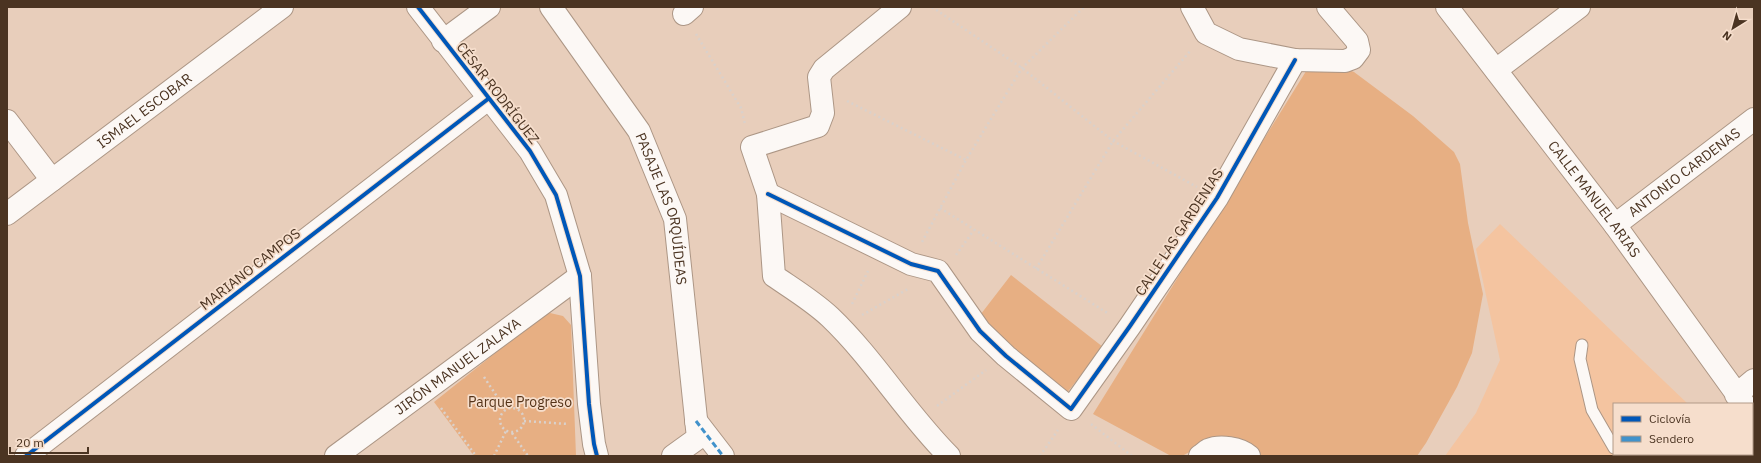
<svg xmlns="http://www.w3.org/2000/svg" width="1761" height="463" font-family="'IBM Plex Sans',sans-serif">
<rect width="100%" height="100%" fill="#e8cebb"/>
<!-- built -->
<path fill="#f4c4a0" d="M1500,224L1688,404H1614V454H1740L1742,456H1445L1476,413L1500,360L1476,249Z"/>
<!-- green -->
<path fill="#e7af83" d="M1308,68H1344L1354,72L1413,116L1454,152L1460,164L1468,223L1483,294L1472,353L1457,387L1426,443L1417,456H1251L1210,441L1182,456H1171L1093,414Z
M1011,275L1103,347L1066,394L974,323Z
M550,313L563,316L571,325L576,456H474L434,402L544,314Z"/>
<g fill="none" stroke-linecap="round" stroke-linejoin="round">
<defs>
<path id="service" d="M1582,345L1580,359L1592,410L1614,448"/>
<g id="minor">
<path d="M418,7L530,151L556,195L580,276L589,404L594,444L597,456"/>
<path id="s1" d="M551,7L639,131L675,219L698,438L673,456"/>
<path d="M900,7L824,69L819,77L823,113L818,126L752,147L768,194L774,276C793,289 813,301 830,317C874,359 906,413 949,456"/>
<path d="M1192,7L1206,33L1239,49L1295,60L1345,61L1353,58L1359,50L1357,41L1328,7"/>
<path id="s2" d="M1447,7L1615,225L1744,404"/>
<path d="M684,14L692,7"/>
<path d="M443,41L489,7"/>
<path d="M1496,70L1579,7"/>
<path d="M7,121L52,180"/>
<path d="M768,194L911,264L938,271L980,331L1006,356L1071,409L1130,326L1217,198L1295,60"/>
<path id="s3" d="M7,214L282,7"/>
<path id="s4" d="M1615,225L1754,119"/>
<path d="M1736,395L1754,380"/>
<path d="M696,421L723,456"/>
<path d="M26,456L488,99"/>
<path id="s5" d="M336,456L580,276"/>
<path d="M1200,456C1203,454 1206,451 1208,450C1220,445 1240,448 1249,456"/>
</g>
</defs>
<!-- service casing -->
<use href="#service" stroke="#ac9685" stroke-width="13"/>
<!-- minor casing -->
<use href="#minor" stroke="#ac9685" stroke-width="24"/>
<!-- path -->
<path stroke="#dad1cb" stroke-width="2.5" stroke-dasharray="2 3" stroke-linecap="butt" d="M932,7L1022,68L1113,141L1197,187
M696,34L741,108L745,124
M847,101L966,160
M940,208L1109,314
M922,242L966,160L1022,68L1084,7
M956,255L974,230
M1036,269L1113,141L1191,50
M852,304L868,271
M862,315L908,289
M484,377L506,410
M937,406L986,370
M500 420a12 12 0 1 1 24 0a12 12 0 1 1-24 0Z
M441,408L476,456
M524,421L568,424
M1091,424L1132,456
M512,433L528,456
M494,456L506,431
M1040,456L1058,430"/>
<!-- service -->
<use href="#service" stroke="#fcf8f5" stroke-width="11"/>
<!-- minor -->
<use href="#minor" stroke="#fcf8f5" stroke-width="22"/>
<!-- quiet -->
<path stroke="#4192cb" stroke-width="3" stroke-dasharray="6 3" stroke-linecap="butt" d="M696,421L723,456"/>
<defs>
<path id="cycleway" d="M418,7L530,151L556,195L580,276L589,404L594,444L597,456
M768,194L911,264L938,271L980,331L1006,356L1071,409L1130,326L1217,198L1295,60
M26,456L488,99"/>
</defs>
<!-- cycleway casing -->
<use href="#cycleway" stroke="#f6decc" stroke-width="6"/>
<!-- cycleway -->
<use href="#cycleway" stroke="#0057b8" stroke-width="4"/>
</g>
<g text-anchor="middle" stroke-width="3.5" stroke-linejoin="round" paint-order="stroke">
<!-- street labels -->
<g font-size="14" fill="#4b3422" stroke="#f6decc">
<text transform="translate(498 93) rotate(52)" y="5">CÉSAR RODRÍGUEZ</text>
<text dy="5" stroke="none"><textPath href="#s3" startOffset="172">ISMAEL ESCOBAR</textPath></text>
<text dy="5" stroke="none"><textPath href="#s4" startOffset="87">ANTONIO CARDENAS</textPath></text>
<text dy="5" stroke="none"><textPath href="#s2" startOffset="242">CALLE MANUEL ARIAS</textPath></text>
<text dy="5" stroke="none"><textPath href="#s1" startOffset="234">PASAJE LAS ORQUÍDEAS</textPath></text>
<text transform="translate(1179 232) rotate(-57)" y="5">CALLE LAS GARDENIAS</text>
<text transform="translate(250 269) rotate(-38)" y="5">MARIANO CAMPOS</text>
<text dy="5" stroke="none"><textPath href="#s5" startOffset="151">JIRÓN MANUEL ZALAYA</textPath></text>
</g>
<!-- park labels -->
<g font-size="14" fill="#553318" stroke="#f6decc">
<text x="520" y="407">Parque Progreso</text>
</g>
</g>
<!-- border -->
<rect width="1761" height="463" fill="none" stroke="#4b3422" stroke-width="16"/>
<!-- legend -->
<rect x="1613" y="403" width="140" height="52" fill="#f6decc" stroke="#b29a88"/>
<rect x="1621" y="416" width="20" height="6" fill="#0057b8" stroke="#b29a88"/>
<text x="1649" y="423" font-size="12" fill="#4b3422">Ciclovía</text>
<rect x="1621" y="436" width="20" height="6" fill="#4192cb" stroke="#b29a88"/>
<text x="1649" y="443" font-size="12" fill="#4b3422">Sendero</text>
<!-- north arrow -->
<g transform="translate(1733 28) rotate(217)" stroke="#f6decc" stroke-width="3" paint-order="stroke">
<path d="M0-3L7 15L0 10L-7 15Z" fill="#4b3422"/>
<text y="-6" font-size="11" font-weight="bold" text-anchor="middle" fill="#4b3422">N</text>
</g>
<!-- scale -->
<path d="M10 447v6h78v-6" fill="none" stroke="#4b3422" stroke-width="2"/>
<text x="16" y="447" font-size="12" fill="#4b3422" stroke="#f6decc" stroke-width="3" paint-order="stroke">20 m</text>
</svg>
